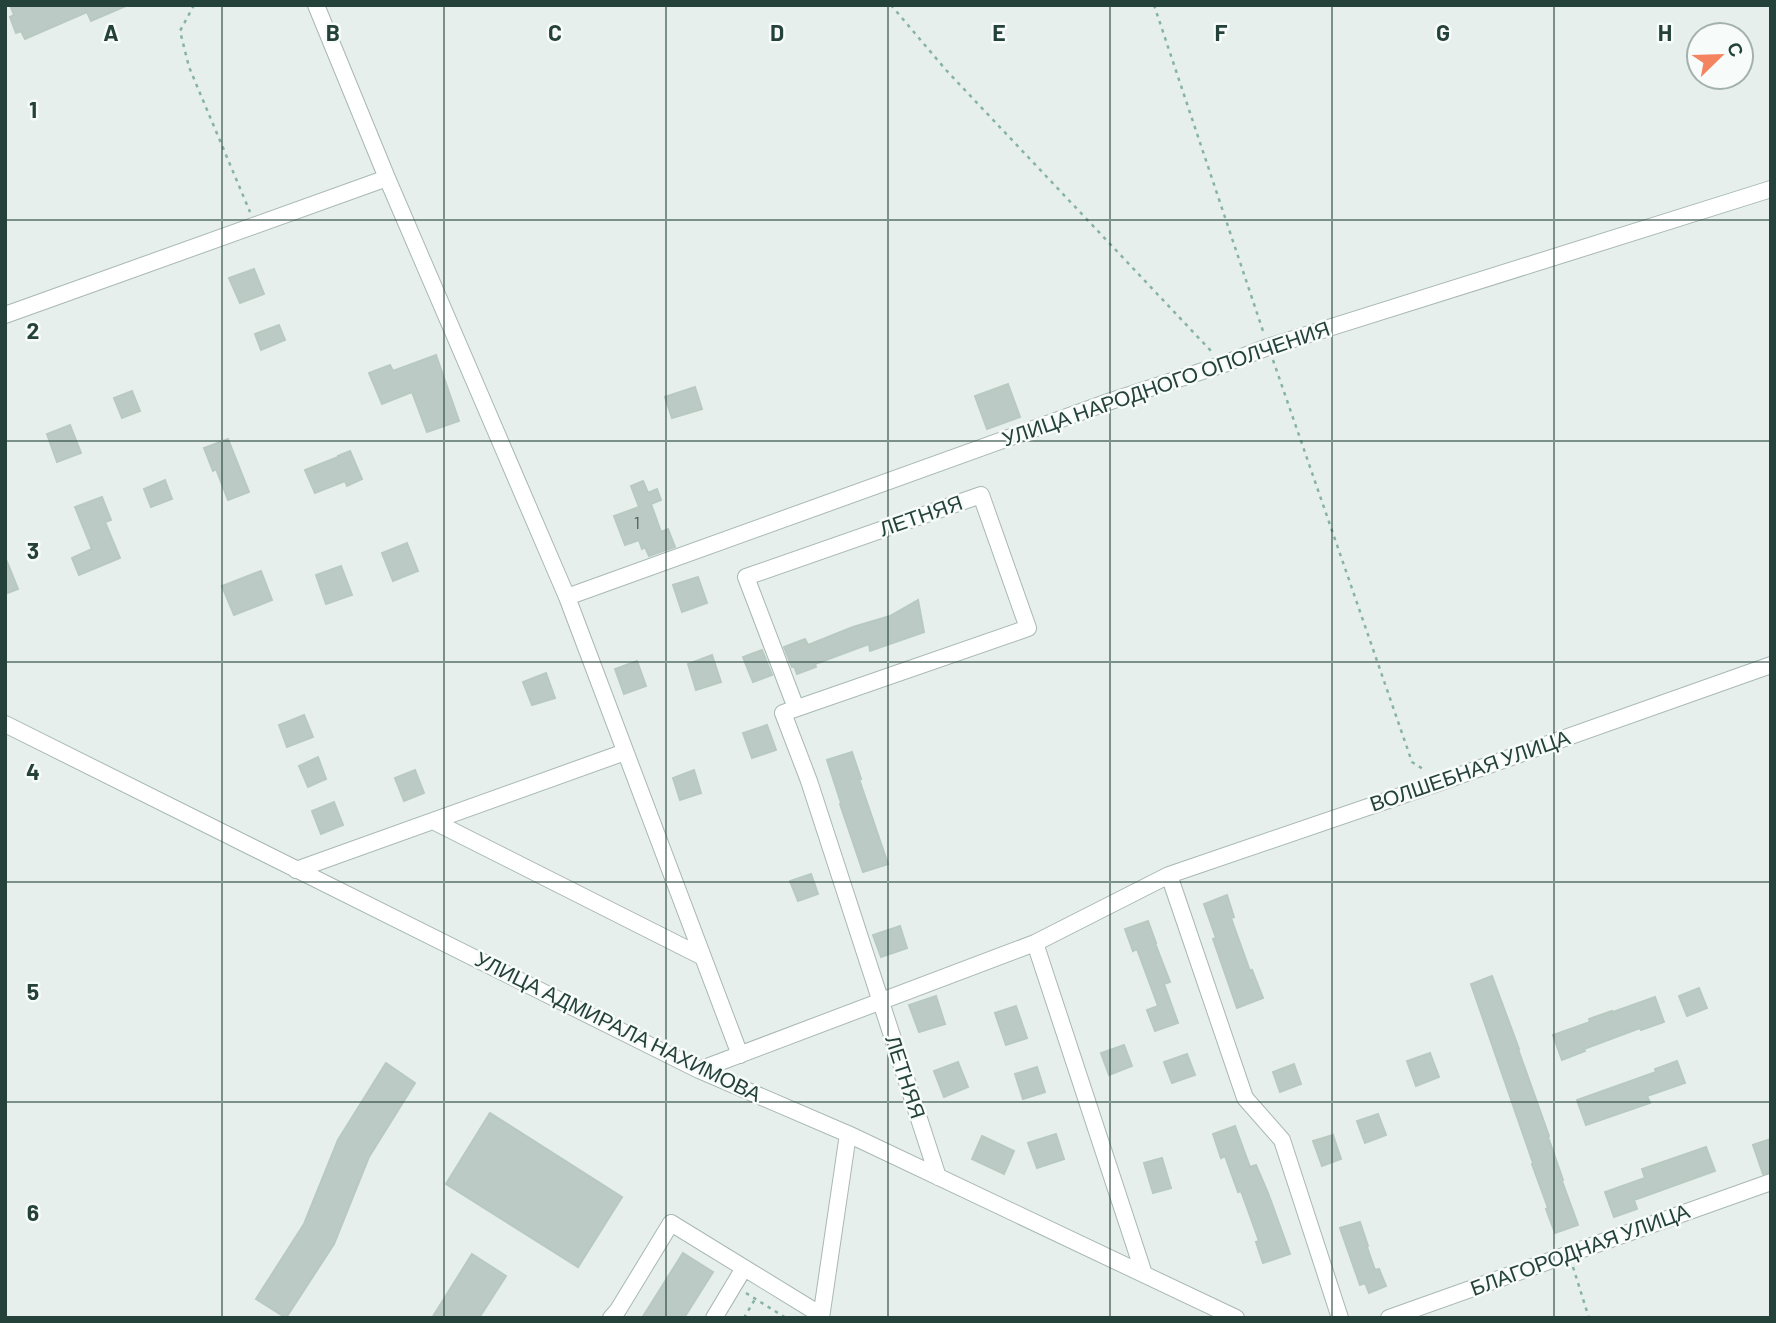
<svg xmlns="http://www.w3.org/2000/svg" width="1776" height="1323" font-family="Barlow,sans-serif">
<rect width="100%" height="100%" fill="#e6efeb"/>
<!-- building -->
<path fill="#bbcac4" stroke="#b8c9c2" stroke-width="2" d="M10,5H128L91,21L87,12L25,39L21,31L16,33L10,17L14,15Z
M254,269L264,294L240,303L229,278Z
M279,325L285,340L261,350L255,334Z
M436,355L459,421L427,432L412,392L382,404L369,373L390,365L393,371Z
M1008,384L1020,417L987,429L975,396Z
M695,387L702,409L672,418L665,397Z
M132,391L140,411L122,418L114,398Z
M70,425L81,453L57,462L47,434Z
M228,439L249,492L228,500L216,469L213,471L204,448Z
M350,451L362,479L347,486L345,481L315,493L305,470L338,457V456Z
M165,480L172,499L151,507L144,489Z
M643,481L648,493L657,489L661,500L651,504L661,532L668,529L675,547L649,556L645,547L642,549L639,540L625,545L614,516L639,507L631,486Z
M102,497L111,520L105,522L120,558L79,575L72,558L92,549L75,507Z
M407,543L418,571L393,581L382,553Z
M5,557L18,589L5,594Z
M341,566L352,595L326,604L316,575Z
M261,571L272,600L234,615L222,586Z
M698,577L707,603L682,612L673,585Z
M918,600L924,632L870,651L869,644L815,664L816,667L797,674L794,666L792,667L784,647L805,639L808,645L853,627L890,616Z
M762,650L772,675L753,682L743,657Z
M712,655L721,682L696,690L688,664Z
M637,661L646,686L624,694L615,669Z
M546,673L555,698L532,705L523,682Z
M304,715L313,737L287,747L279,725Z
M767,725L776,750L752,758L743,733Z
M852,752L861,779H859L888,864L863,872L840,804L841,803L827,760Z
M318,757L326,779L308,787L299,766Z
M415,770L424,793L404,801L395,778Z
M694,770L701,793L680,800L673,778Z
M334,802L343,825L321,834L312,811Z
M811,874L818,894L798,901L790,881Z
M1227,895L1234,917L1231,918L1250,971L1252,970L1263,998L1237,1008L1213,939L1216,938L1204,904Z
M1148,921L1156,943H1155L1170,982L1164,984L1178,1023L1155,1031L1147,1010L1158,1006L1137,949L1133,951L1125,929Z
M900,926L907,948L881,957L873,935Z
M1492,976L1519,1049H1518L1549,1136L1548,1137L1563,1180L1562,1181L1578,1225L1555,1233L1546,1209L1548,1208L1532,1164L1533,1163L1471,984Z
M1699,988L1707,1008L1687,1016L1679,996Z
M936,996L945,1024L919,1032L909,1005Z
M1655,997L1664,1022L1641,1030L1640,1028L1584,1049L1585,1051L1562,1060L1553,1035L1590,1022L1589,1019L1612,1011L1613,1012Z
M1016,1006L1027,1038L1006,1045L995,1013Z
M1124,1045L1132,1066L1109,1075L1101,1053Z
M1430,1053L1439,1077L1416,1086L1407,1061Z
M1187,1054L1195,1075L1172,1083L1164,1062Z
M1677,1061L1685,1083L1647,1096L1650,1103L1586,1125L1577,1100L1656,1072L1655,1069Z
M958,1062L968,1087L944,1097L934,1071Z
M386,1063L415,1083L369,1157L334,1244L286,1318L256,1299L304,1224L338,1140Z
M1294,1064L1301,1084L1280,1092L1273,1072Z
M1037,1067L1045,1092L1023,1099L1015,1074Z
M490,1113L622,1197L578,1267L446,1184Z
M1378,1114L1386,1135L1365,1143L1357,1121Z
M1235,1126L1250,1167L1256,1165L1268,1193L1290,1254L1263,1263L1256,1242L1259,1241L1241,1191L1238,1192L1225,1156L1221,1158L1213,1134Z
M1056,1134L1064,1159L1037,1168L1028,1143Z
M1333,1135L1341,1159L1322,1166L1313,1141Z
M982,1136L1014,1151L1004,1174L972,1159Z
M1771,1139V1172L1763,1174L1753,1145Z
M1706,1147L1715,1171L1634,1200L1637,1209L1614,1217L1605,1192L1645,1178L1642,1169Z
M1162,1158L1171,1188L1153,1193L1144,1163Z
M1360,1222L1368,1246L1367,1247L1375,1270L1379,1269L1386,1286L1369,1293L1365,1283L1360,1285L1340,1228Z
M683,1253L713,1272L684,1318H642Z
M472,1254L506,1276L479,1318H432Z"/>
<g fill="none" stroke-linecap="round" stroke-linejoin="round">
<defs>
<path id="minor" d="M316,5L387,178L567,597L740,1055
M5,315L387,178
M567,597L1111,401L1224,364L1268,347L1771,189
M796,708L746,577L981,495L1028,628L783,713L809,781L938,1177
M5,724L699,1070L848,1134L1236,1318
M433,821L703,957
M296,870L625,752
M1169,875L1245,1098L1282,1140L1340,1318
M1035,943L1144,1274
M699,1070L1035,943L1169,875L1441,782L1771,665
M611,1318L618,1310L671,1223L821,1315
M714,1318L744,1268
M821,1318L848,1134
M1389,1318L1771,1182"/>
</defs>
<!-- minor casing -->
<use href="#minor" stroke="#a8b8b2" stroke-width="18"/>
<!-- path -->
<path stroke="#86b3a5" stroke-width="2.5" stroke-dasharray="3.5 5" stroke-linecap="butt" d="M194,5L180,31L189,67L250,212
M891,5L946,70L1212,352
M1154,5L1264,334
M1273,360L1412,762L1426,771
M1573,1267L1589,1318
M746,1293L786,1318
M744,1318L755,1299"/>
<!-- minor -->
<use href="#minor" stroke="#fff" stroke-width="16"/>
</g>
<!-- grid -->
<path fill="none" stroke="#24423a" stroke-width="2" stroke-opacity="0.55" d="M222,5V1318M444,5V1318M666,5V1318M888,5V1318M1110,5V1318M1332,5V1318M1554,5V1318M5,220H1771M5,441H1771M5,662H1771M5,882H1771M5,1102H1771"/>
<g text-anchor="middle" stroke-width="5" stroke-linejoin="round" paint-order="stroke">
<!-- number labels -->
<g font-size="18" fill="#4a645c">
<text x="637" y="529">1</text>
</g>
<!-- street labels -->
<g font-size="21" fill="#24423a" stroke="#f7fbf9">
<text transform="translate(1166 384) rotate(-19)" y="7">УЛИЦА НАРОДНОГО ОПОЛЧЕНИЯ</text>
<text transform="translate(921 516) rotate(-19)" y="7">ЛЕТНЯЯ</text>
<text transform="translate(1470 771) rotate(-19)" y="7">ВОЛШЕБНАЯ УЛИЦА</text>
<text transform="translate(618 1027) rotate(26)" y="7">УЛИЦА АДМИРАЛА НАХИМОВА</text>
<text transform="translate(905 1077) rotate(72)" y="7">ЛЕТНЯЯ</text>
<text transform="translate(1580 1250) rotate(-20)" y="7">БЛАГОРОДНАЯ УЛИЦА</text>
</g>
</g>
<g font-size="23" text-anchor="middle" font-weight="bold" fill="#24423a" stroke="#f7fbf9" stroke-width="5" stroke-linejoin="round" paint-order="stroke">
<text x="111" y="41">A</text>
<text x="333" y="41">B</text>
<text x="555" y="41">C</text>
<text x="777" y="41">D</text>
<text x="999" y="41">E</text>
<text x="1221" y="41">F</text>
<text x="1443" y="41">G</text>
<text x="1665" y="41">H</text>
<text x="33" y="118">1</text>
<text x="33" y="339">2</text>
<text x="33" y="559">3</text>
<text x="33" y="780">4</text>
<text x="33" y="1000">5</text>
<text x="33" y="1221">6</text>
</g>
<!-- border -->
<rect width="1776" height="1323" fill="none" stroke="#24423a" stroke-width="14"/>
<!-- north arrow -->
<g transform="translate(1720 56) rotate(67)"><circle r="33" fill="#f7fbf9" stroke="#a3b1ad" stroke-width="2"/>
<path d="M0-5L12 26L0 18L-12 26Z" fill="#f4845f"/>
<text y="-10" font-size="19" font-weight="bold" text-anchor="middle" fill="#24423a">С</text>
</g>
</svg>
